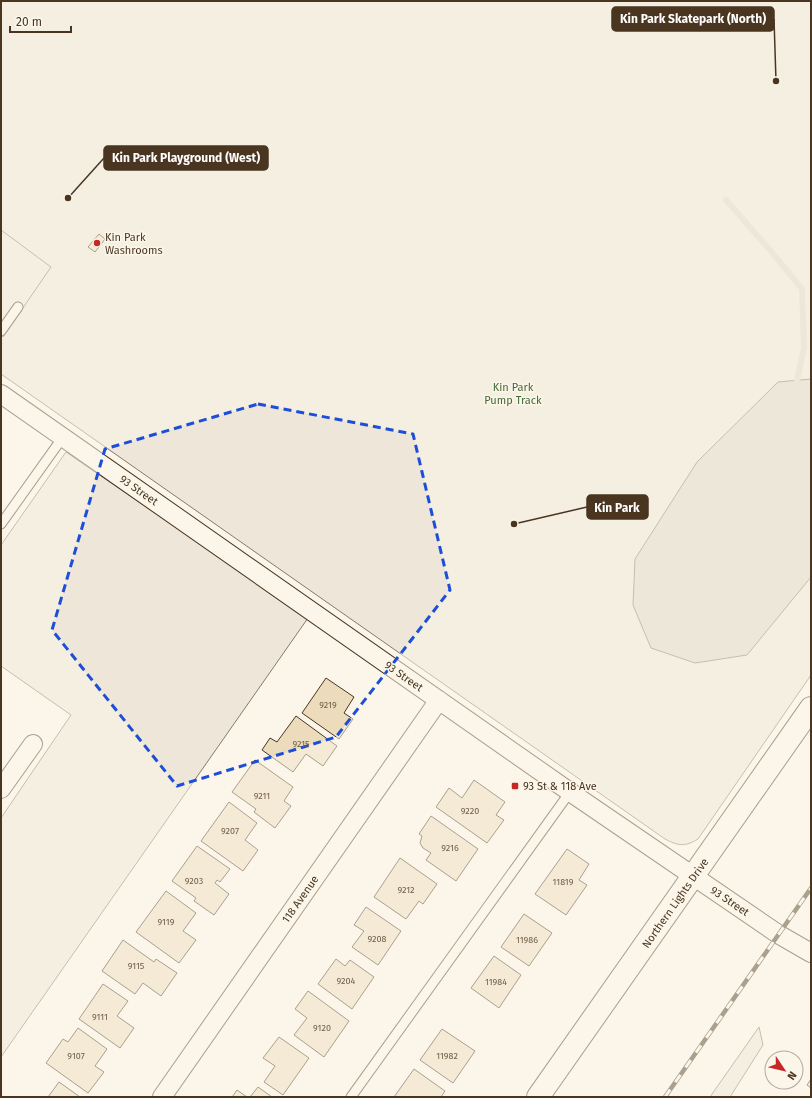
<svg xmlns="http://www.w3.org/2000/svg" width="812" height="1098" font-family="'Fira Sans',sans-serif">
<rect width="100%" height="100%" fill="#fbf6e9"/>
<!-- green -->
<path fill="#ede6d9" stroke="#887966" d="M1,1H811V675L698,839C685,847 678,846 665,839L1,374Z
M66,452L308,618L1,1057V818L71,715L1,666V545Z
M759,1027L763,1045L730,1097H710Z"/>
<!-- parking -->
<path fill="#ede7d9" stroke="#887966" d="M1,230L51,267L3,337L1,335Z"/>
<!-- water -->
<path fill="#dcd4c6" stroke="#887966" d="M811,379V577L747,655L695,663L651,648L633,605L635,559L697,462L778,382Z"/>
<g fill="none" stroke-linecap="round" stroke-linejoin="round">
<!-- stream -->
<path stroke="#dcd4c6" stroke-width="6" d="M726,200L770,250L802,289L804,348L797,380"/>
</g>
<!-- building -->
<path fill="#ecdcbc" stroke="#4a3520" d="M99,234L105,239L95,252L88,247Z
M326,678L354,697L344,713L353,719L339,739L302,713Z
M296,716L337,746L323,766L306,754L293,772L262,750L270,738L277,742Z
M255,760L293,787L284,801L291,806L275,828L254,812L256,809L232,792Z
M474,780L505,802L496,815L504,820L487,843L436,807L449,788L462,798Z
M229,802L257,823L245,840L258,850L243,871L201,841Z
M431,816L478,849L456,881L426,860L431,853L423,848L420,843L422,836L419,834Z
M197,846L230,869L220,882L217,880L215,883L229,894L214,915L194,901L196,898L172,881Z
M567,849L589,864L579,880L587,885L566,915L535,894Z
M400,858L437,884L423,904L419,901L406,919L374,897Z
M166,891L196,913L183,931L196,940L179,963L136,932Z
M366,907L401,931L378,965L352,947L364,931L354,925Z
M524,914L552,933L529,966L501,947Z
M123,940L154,962L156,959L177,973L161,996L143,983L135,994L102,971Z
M494,956L521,975L499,1008L471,988Z
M336,959L345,966L350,960L374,977L352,1009L318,984Z
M103,984L128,1001L117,1016L134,1028L120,1048L79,1019Z
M308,991L349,1021L324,1057L294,1035L307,1018L295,1009Z
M78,1028L107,1049L95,1066L104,1072L88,1093L46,1063L63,1039L68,1042Z
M442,1029L475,1051L453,1083L420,1060Z
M279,1037L309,1058L283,1095L264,1082L275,1066L263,1058Z
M414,1069L445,1091L441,1097H394Z
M811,1079V1088L807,1085Z
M59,1082L80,1097H48Z
M258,1087L272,1097H250Z
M237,1090L247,1097H232Z"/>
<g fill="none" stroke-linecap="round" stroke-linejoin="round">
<defs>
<path id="lane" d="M1,331L18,307
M1,524L63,437
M351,1097L570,792"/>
<path id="street" d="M1,394L570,792L778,934L811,953
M1,789L33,744
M162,1097L439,700"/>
<path id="secondary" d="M538,1097L811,708"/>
</defs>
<!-- lane casing -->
<use href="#lane" stroke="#4a3520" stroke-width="11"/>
<!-- street casing -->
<use href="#street" stroke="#4a3520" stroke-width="20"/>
<!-- secondary casing -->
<use href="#secondary" stroke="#4a3520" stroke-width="24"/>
<!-- lane -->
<use href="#lane" stroke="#fbf6e9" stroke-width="9"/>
<!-- street -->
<use href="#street" stroke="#fbf6e9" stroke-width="18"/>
<!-- secondary -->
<use href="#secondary" stroke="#fbf6e9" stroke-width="22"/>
<defs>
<path id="rail" d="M665,1097L811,888"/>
</defs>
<!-- rail casing -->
<use href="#rail" stroke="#4a3520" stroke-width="4.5"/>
<!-- rail -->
<use href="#rail" stroke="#fbf6e9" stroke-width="3" stroke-dasharray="9" stroke-linecap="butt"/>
</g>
<!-- marked area -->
<path d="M0 0H812V1098H0ZM258,404L413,434L450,590L336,737L177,786L52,630L105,449Z" fill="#fbf6e9" fill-opacity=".55" fill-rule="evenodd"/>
<path fill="none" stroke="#1d4ed8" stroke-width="3" stroke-dasharray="8 5" stroke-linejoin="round" d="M258,404L413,434L450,590L336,737L177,786L52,630L105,449Z"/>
<!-- markers -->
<g fill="#c62828" stroke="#fbf6e9" stroke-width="1.5">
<circle cx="97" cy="243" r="4"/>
<rect x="511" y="782" width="8" height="8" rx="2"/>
</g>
<g text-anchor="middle" stroke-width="3" stroke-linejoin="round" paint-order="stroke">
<!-- number labels -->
<g font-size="9" fill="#725f47">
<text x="328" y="708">9219</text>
<text x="301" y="747">9215</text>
<text x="262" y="799">9211</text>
<text x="470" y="814">9220</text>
<text x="230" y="834">9207</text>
<text x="450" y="851">9216</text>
<text x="194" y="884">9203</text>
<text x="563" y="885">11819</text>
<text x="406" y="893">9212</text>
<text x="166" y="925">9119</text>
<text x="377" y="942">9208</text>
<text x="527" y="943">11986</text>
<text x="136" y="969">9115</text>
<text x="346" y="984">9204</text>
<text x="496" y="985">11984</text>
<text x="100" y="1020">9111</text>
<text x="322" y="1031">9120</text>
<text x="76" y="1059">9107</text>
<text x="447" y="1059">11982</text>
</g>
<!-- poi labels -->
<g font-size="11" fill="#4a3520" stroke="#fbf6e9" text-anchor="start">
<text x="105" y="241">Kin Park<tspan x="105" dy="13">Washrooms</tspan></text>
<text x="523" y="790">93 St &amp; 118 Ave</text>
</g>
<!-- park labels -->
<g font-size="11" fill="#436837" stroke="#fbf6e9">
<text x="513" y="391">Kin Park<tspan x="513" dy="13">Pump Track</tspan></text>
</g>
<!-- street labels -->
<g font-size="11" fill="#4a3520" stroke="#fbf6e9">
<text transform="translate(139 490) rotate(35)" y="4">93 Street</text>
<text transform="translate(404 676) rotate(35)" y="4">93 Street</text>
<text transform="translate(300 899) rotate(-55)" y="4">118 Avenue</text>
<text transform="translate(730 901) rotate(34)" y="4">93 Street</text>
<text transform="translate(675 903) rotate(-55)" y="4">Northern Lights Drive</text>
</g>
</g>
<!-- callouts -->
<path fill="none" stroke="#4a3520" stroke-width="1.5" d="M776 81L774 19M68 198L104 158M514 524L587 507"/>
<g fill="#4a3520" stroke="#fbf6e9" stroke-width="1.5">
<circle cx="776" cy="81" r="4"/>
<circle cx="68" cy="198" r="4"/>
<circle cx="514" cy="524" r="4"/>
</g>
<g fill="#4a3520" stroke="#4a3520" stroke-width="1.5">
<rect x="612" y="7" width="162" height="24" rx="4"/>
<rect x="104" y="146" width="164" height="24" rx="4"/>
<rect x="587" y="495" width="61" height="24" rx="4"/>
</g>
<g font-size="12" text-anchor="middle" font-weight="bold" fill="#fff">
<text x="693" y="23">Kin Park Skatepark (North)</text>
<text x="186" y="162">Kin Park Playground (West)</text>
<text x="617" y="512">Kin Park</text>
</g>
<!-- border -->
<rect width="812" height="1098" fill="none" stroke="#4a3520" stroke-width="4"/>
<!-- north arrow -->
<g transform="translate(784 1070) rotate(125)"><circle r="19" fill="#fbf6e9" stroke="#b4a999"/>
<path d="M0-3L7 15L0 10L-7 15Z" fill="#c62828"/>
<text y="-6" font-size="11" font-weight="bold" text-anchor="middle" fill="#4a3520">N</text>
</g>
<!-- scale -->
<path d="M10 26v6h61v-6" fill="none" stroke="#4a3520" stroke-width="2"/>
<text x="16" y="26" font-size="12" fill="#4a3520" stroke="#fbf6e9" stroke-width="3" paint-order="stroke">20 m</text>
</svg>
